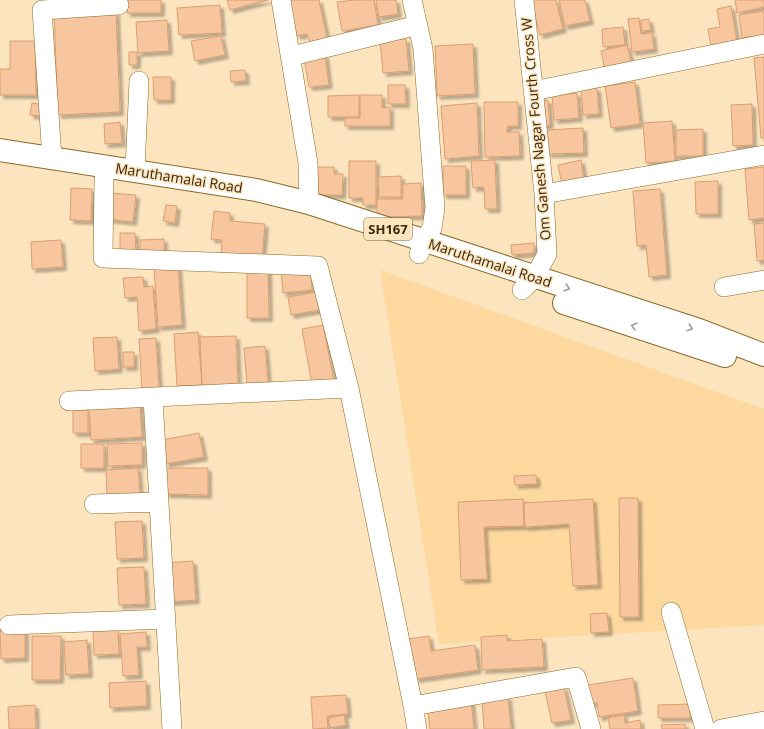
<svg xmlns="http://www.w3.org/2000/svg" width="764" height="729" font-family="'Open Sans',sans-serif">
<defs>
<filter id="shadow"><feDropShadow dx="3.5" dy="3.5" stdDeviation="1" flood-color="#0004"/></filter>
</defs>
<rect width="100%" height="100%" fill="#fce4be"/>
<!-- built -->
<path fill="#fdd9a0" d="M380,270L764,409V625L439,644Z"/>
<!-- building -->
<path fill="#f7c59e" stroke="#da9f70" filter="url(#shadow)" d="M127,0H161V13H127Z
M227,0H268L230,10Z
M289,0H319L327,38L310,42L307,34L297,36Z
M354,0H374L378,25L342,31L337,2Z
M376,0H396L398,14L379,17Z
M531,0H556L563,29L540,35Z
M559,0H585L590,21L565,26Z
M735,0H764V7L737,13Z
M220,5L222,33L179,35L177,8Z
M731,6L737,42L711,46L708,29L720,27L717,9Z
M764,11V35L742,38L739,15Z
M116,12L120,112L58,115L54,14Z
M639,18L641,34L652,33L654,49L632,52L628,19Z
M649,19L651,30L642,31L641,20Z
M167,20L169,51L138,53L136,22Z
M623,27L625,45L603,47L602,29Z
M221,36L225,55L195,61L191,41Z
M406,39L409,71L383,73L380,41Z
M10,41H35L36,95H0V69H10Z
M473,44L475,94L437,96L435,46Z
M627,45L632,65L605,71L601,51Z
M129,52H137V65H129Z
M325,55L329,85L309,87L304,58Z
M764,57V138H761L754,58Z
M245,70L246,81L231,82L230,71Z
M153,77H171V100H154Z
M635,82L640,124L611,128L605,86Z
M388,85H405L406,104H388Z
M597,88L599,114L583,115L581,89Z
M577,93L579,118L554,120L552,96Z
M359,95V117H328V96Z
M360,95H382V108L390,107V126H345V118H360Z
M548,100L550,125L540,126L537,101Z
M484,102H518V126H508L507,132H519L520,156L485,157Z
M32,103L45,105L43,116L30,115Z
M477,103L479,156L445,159L441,106Z
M752,104L753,145L733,146L731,105Z
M672,121L675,161L646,163L643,123Z
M120,122L122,143L105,144L104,124Z
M583,128L584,153L548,154L547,130Z
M703,129V156H676V130Z
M495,160L497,209H485L484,187L473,188L471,161Z
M581,160L584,180L562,184L558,165Z
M349,161H376V205H363V198H349Z
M443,166H466V195H443Z
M317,167H334V174H343L342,195H317Z
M764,167V218L749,220L745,169Z
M401,176V197H379L378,177Z
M718,181V214H696L695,182Z
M421,183L422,216L377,217V199H403V184Z
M71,188L92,189L91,221L70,220Z
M660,189L667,275L649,277L646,245L637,246L633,191Z
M109,193L136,195L133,222L106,219Z
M166,205L177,206L175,223L163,221Z
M214,211L230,213V221L265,224L262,258L221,255L222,240L211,239Z
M764,223V260L757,261L754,224Z
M120,233H135L136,253H120Z
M164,239V255L140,256V240Z
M61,240L63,267L32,269L31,242Z
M534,243V253L512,255L511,245Z
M178,265L182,325L158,327L154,267Z
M310,266L312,290L283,293L281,269Z
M247,268H268L269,318H247Z
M143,277L144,287L153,286L156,329L139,331L137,297L125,298L123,278Z
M316,292L319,310L291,315L288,297Z
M323,325L334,381L312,385L302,329Z
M198,332L202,385L177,386L174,334Z
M236,336L238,384L202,386L200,337Z
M117,337L119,369L95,371L93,338Z
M156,338L159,389L142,390L139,339Z
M265,346L268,382L247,384L244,348Z
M123,352H134V367H123Z
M140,404L142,437L91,440L89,407Z
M73,410H88V433H73Z
M199,433L204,457L166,464L162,440Z
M142,443V465L108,466L107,444Z
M81,444H104V468H81Z
M138,468L140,495L107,497L106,470Z
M166,468H208V495L166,494Z
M536,475L537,484L515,485L514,476Z
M619,498H638L639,617H620Z
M523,499L524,526L484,527L487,579L461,580L458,502Z
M593,499L598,585L573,586L569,524L525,527L524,503Z
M142,521L144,558L117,559L115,522Z
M193,561L196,600L168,602L165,563Z
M144,567L146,604L119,605L117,568Z
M607,613L609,632L591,633L590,614Z
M118,630L119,654L94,655L93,631Z
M0,631H25V658L1,659Z
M146,632L147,647H137L139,675L123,676L120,634Z
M507,635V641L542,639L544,667L482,670L481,637Z
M32,636H61L60,680H32Z
M429,636L431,651L475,645L478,670L416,679L413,658H411L408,639Z
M87,640L89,674L66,675L64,642Z
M633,678L638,711L599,717L597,703L591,704L588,685Z
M146,681L147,706L110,708L109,683Z
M564,687L571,720L552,723L545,691Z
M346,695L348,714L327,716L328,728L313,729L311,697Z
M508,697L511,729H484L482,699Z
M471,700L474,729H430L427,705Z
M690,704V718H658V705Z
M35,705L36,729H9L8,707Z
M344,715L346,725L330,728L328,718Z
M624,715L625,723L640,720L641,729H610L608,718Z
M685,724V729H662L661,725Z"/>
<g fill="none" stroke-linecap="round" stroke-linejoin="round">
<defs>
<path id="minor" d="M281,0L308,163L309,203
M412,0L423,49L435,208L432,228L424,241L419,254
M292,56L418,25
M533,91L764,44
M52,158L42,10L119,5
M135,170L139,81
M104,179L103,258L318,266L349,388L413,706
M544,194L764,155
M724,287L764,280
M522,290L534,278L547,254L544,194L524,0
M153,398L172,729
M69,401L349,388
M94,504L159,502
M671,612L705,729
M9,625L166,619
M417,729L413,706L576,677L591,729
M721,729L764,721"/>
<path id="major" d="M0,150L256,190L309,203L699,330L764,355
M564,303L725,356"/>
</defs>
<!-- minor casing -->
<use href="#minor" stroke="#8d6926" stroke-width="20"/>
<!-- major casing -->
<use href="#major" stroke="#8d6926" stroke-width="24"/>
<!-- minor -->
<use href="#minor" stroke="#fff" stroke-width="19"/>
<!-- major -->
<use href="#major" stroke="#fff" stroke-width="22"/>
</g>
<!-- one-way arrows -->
<defs><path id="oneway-chevron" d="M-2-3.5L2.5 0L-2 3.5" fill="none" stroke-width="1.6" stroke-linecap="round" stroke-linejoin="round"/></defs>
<g stroke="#a59e92">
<use href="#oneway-chevron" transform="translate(567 288) rotate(18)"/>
<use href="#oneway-chevron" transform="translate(634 326) rotate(-162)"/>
<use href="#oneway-chevron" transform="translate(690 328) rotate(18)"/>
</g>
<g text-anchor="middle" stroke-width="3" stroke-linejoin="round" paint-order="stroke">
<!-- shield labels -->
<rect fill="#fce4be" stroke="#736042" stroke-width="1" x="364" y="218" width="48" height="22" rx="3"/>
<g font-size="13" font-weight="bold" fill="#38280d">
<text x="388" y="234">SH167</text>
</g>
<!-- street labels -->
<g font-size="14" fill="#38280d" stroke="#fce4be">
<text transform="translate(536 129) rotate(-95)" y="5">Om Ganesh Nagar Fourth Cross W</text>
<text transform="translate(179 178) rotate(9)" y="5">Maruthamalai Road</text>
<text transform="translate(490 263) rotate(18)" y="5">Maruthamalai Road</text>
</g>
</g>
</svg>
